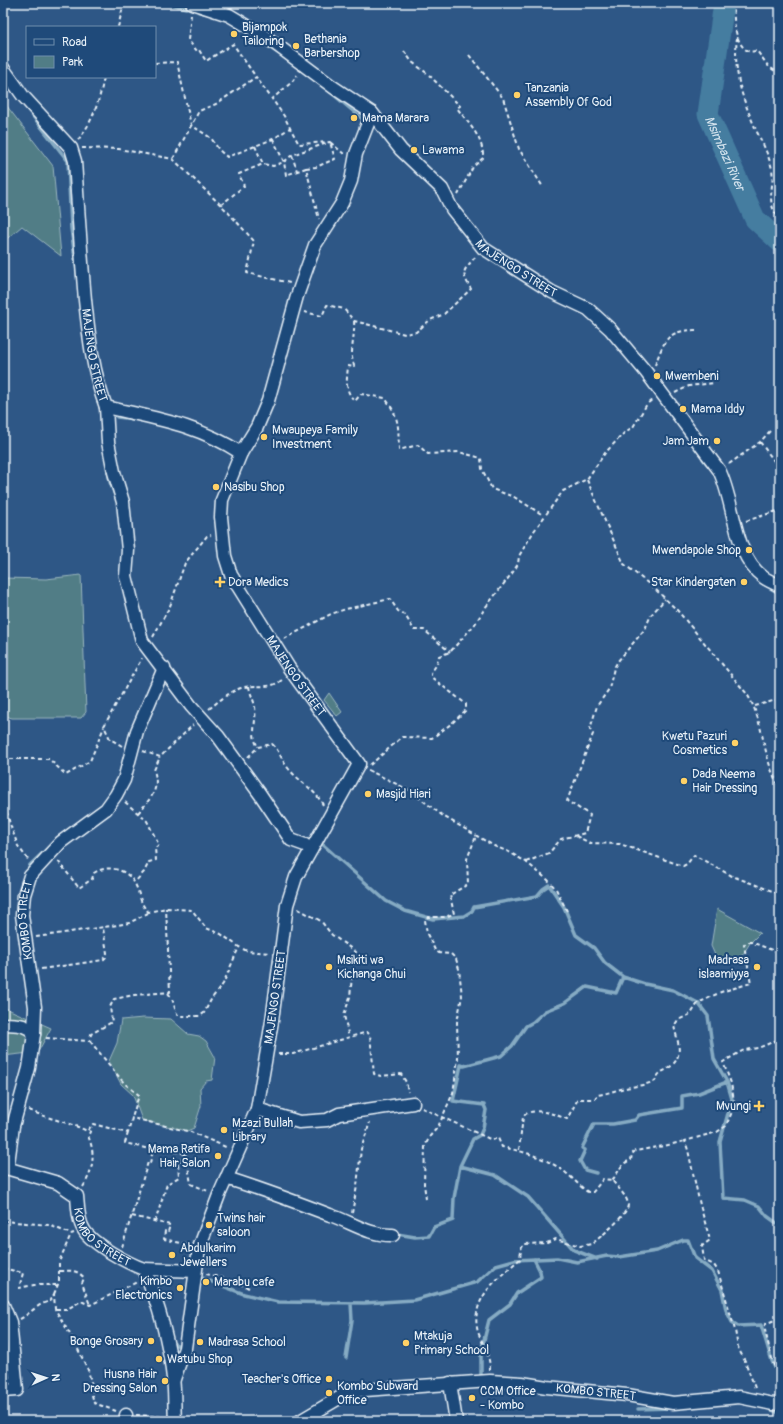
<svg xmlns="http://www.w3.org/2000/svg" width="783" height="1424" font-family="Pangolin,sans-serif">
<rect width="100%" height="100%" fill="#2e5786"/>
<filter id="ink" filterUnits="userSpaceOnUse"><feTurbulence type="fractalNoise" baseFrequency=".025" numOctaves="2"/><feDisplacementMap in="SourceGraphic" scale="8" xChannelSelector="R" yChannelSelector="G"/><feConvolveMatrix kernelMatrix="1 2 1 2 8 2 1 2 1" color-interpolation-filters="sRGB"/></filter>
<g filter="url(#ink)">
<!-- green -->
<path fill="#517d86" stroke="#9cb7bf" d="M3,101L53,166L61,256L22,226L3,242Z
M81,575L86,712L81,718H12L3,715V578L46,579Z
M329,693L342,712L337,716L324,700Z
M717,909L760,933L750,943L740,959L724,958L715,955L711,946Z
M3,1007L51,1028L38,1052L3,1056Z
M143,1018L171,1019L188,1034L199,1036L206,1041L215,1057L212,1080L206,1081L200,1088L201,1106L194,1128L187,1131L142,1120L133,1095L121,1084L109,1061L117,1043L121,1020Z"/>
<g fill="none" stroke-linecap="round" stroke-linejoin="round">
<!-- stream -->
<path stroke="#86abc3" stroke-width="3.5" d="M166,3L186,8
M199,12L206,13
M255,37L278,53
M328,90L366,122
M28,110L68,161L71,228L78,281
M117,417L134,419
M703,459L707,464
M108,472L110,482L115,495
M764,584L780,594
M320,842L386,901L405,911L433,919L464,916L472,911L474,907L537,896L543,889L549,885L564,907L576,935L594,948L605,963L623,977L645,984L673,990L698,1003L708,1016L714,1059L727,1082L732,1099L720,1142L723,1198L745,1200L759,1206L767,1216L778,1224L780,1229
M28,872L30,865L51,845
M460,1166L495,1175L528,1197L574,1250L597,1259
M596,1173L585,1170L580,1161L585,1150L582,1148L594,1124H613L635,1120L639,1115L682,1108V1096L699,1093L727,1082
M397,1234L415,1237L429,1236L434,1227L453,1220L454,1198L460,1166L473,1139L480,1135L483,1128L486,1110L484,1105L453,1101L461,1065L464,1066L501,1056L512,1046L526,1026L533,1022L545,1011L565,1003L587,987L616,993L623,977
M197,1276L244,1294L278,1302L365,1303L414,1300L477,1282L496,1265L514,1260L557,1258L577,1262L607,1256L619,1257L657,1251L683,1240H688L695,1258L712,1271L722,1290L726,1310L732,1322L738,1326L761,1325L772,1361L780,1379
M171,1343L180,1346L183,1343
M346,1358L352,1320L351,1303
M481,1379V1352L489,1320L510,1304L517,1293L541,1277L540,1271L534,1259
M767,1408L780,1413
M638,1409L671,1408"/>
<!-- river -->
<path stroke="#457da0" stroke-width="21" id="s1" d="M724,3L708,114L755,219L780,242"/>
<defs>
<g id="minor">
<path id="s2" d="M192,3L229,15L266,37L333,87L372,113L401,150L442,189L452,209L483,248L552,292L588,309L610,329L646,372L719,470C735,502 733,555 763,577C768,581 775,583 780,586"/>
<path id="s3" d="M3,68L23,96L71,148L75,161C78,207 81,254 85,300C89,337 93,373 106,407C157,419 196,424 241,453L222,500L221,517L225,556L231,575L289,668L359,764L296,877L287,905L272,1021L257,1109L219,1195L199,1248L185,1348L174,1379"/>
<path d="M106,407L108,442L114,472L123,502L128,550L126,576L142,641L191,706L218,736L260,794L291,840L305,845L311,850"/>
<path d="M241,453L257,427L268,401L297,296L315,245L342,203L351,181L356,154L372,113"/>
<path d="M3,1024C15,1025 27,1023 34,1034"/>
<path d="M257,1109L299,1122L327,1120L339,1114L413,1103"/>
<path id="s4" d="M6,1168L8,1163L13,1126L29,1068L34,1034L35,1007L22,915L24,895L30,876L61,842L106,809L116,795L124,780L137,731L164,668"/>
<path id="s5" d="M3,1169L6,1168L58,1183L77,1196C78,1207 78,1221 84,1230C92,1244 129,1264 144,1269C158,1303 169,1342 173,1378C175,1392 174,1407 175,1421"/>
<path d="M226,1178C261,1189 296,1202 330,1215C351,1222 370,1236 393,1235"/>
<path d="M144,1269L195,1271"/>
<path d="M3,1305L10,1322L17,1390L3,1391"/>
<path d="M450,1383L456,1421"/>
<path d="M125,1421L126,1415"/>
<path id="s6" d="M300,1421L351,1391L490,1381L522,1383L547,1387L627,1395L673,1403L739,1397L773,1404L780,1403"/>
</g>
</defs>
<!-- minor casing -->
<use href="#minor" stroke="#e8f1f8" stroke-width="15"/>
<!-- path -->
<path stroke="#e8f1f8" stroke-width="2" stroke-dasharray="4 3" stroke-linecap="butt" d="M734,3C733,16 734,44 748,51C751,52 754,51 757,51L769,67L780,74
M191,15L188,40L197,51L199,50L206,61L233,44L256,77
M118,27L124,3
M737,37C733,74 742,98 757,132C763,144 769,156 772,169C775,188 764,202 780,219
M404,51L412,62L428,74L460,106L457,108C468,123 484,138 483,158L473,167L458,195
M469,55L503,98L519,149L543,187
M155,63L177,62L191,125L211,138L219,150L227,157L273,139L290,128L284,116L272,99
M273,139L284,162L286,175L306,168L319,219
M78,140C93,122 100,99 104,77
M255,146L263,164
M82,148L119,149L173,159L226,210L254,241L247,273L290,283
M292,155L297,171
M173,159L199,111L216,104L256,77L272,99L292,82L297,75
M306,168L316,167L335,159L330,142L344,154
M221,205L244,186L239,174L263,164L273,166L284,162L292,155L330,142L299,144L290,128
M304,312L322,316L327,305L344,309L354,321L405,334L416,332L430,320L444,314L471,289C460,270 463,272 476,256
M354,321C355,332 352,343 352,354C351,358 354,362 354,367L348,366C347,379 344,391 355,401L361,394L385,398C400,418 398,426 399,450L418,445L428,454L459,452L481,458L482,469L492,489L514,497L543,515
M655,365C665,339 667,330 698,330
M675,393L689,386L714,383
M760,442L780,469
M729,464L760,442L770,431
M587,480L624,564L655,589L677,610L747,694C765,723 762,759 780,788
M746,521L780,510
M153,637L170,606L185,563L207,536L211,535
M284,639L331,614L346,609L390,599L398,611L405,615L414,630H424L450,652
M249,686C250,694 254,700 255,707C257,722 250,734 258,747
M755,706L780,699
M209,709C219,701 229,692 241,688C256,683 270,691 283,679
M122,746L110,739L104,726L142,658
M143,751L160,757L193,725
M248,757L258,747L272,744C280,751 281,760 288,768C299,782 314,788 323,805
M3,759H49L66,775L90,761L104,727
M370,765L402,737L432,738L451,724L466,710V704L431,677V673L437,664L439,656L450,652L475,624L485,608L513,572L518,564L519,556L534,531L563,491L587,479L605,453L625,432L633,427L647,404L652,400
M368,770L409,790L443,816L494,846L509,852L526,862L548,880L556,889L567,911
M3,798L10,824L18,846L29,861
M125,802L147,821L159,845L155,848L156,860L149,862L144,872L135,882
M138,813C151,798 160,790 154,770L160,757
M576,836L590,843L620,844L683,866L687,864L694,855L732,876L775,892L780,896
M58,861L79,888L92,879L94,873C107,864 128,869 135,884C140,893 140,906 149,912L166,908L192,910L206,928L221,934L239,947L247,951L270,953
M526,862L549,853L561,839L585,833L590,815L567,801L593,734L590,729L597,706L609,689L614,668L618,661L645,629L651,615L665,599
M298,909L321,921L332,935L356,952L357,957L353,966L350,997L344,1015L349,1038
M36,937L118,925L129,923L148,913
M41,969L103,960L106,957L107,953L103,928
M168,993C176,1002 173,1010 179,1016H200L204,1013L212,998L223,984L239,947
M46,1038L90,1041L91,1034L112,1022L110,1007L114,999L134,995L170,992L166,908
M90,1041L124,1083L139,1095L132,1118
M278,1054H293L367,1032L370,1035L374,1074L381,1076L401,1074L406,1082L408,1092
M422,1108L492,1140L498,1138L502,1147C525,1152 548,1158 566,1173C574,1179 580,1187 588,1192H593L603,1179L612,1180C617,1187 627,1196 628,1204C629,1214 600,1237 592,1244L580,1246L556,1239L547,1243L524,1244L521,1249L520,1259C498,1278 469,1299 478,1332C483,1345 490,1355 490,1370
M29,1110C48,1119 69,1122 87,1131L93,1124L128,1133L132,1118L191,1132L228,1148
M128,1133L125,1143L153,1150L154,1147L186,1154L191,1184L208,1191
M519,1150L523,1117C531,1105 557,1115 567,1119L578,1099H595L597,1095C606,1094 613,1091 621,1089C633,1086 644,1086 655,1081C660,1070 662,1073 670,1067C685,1055 677,1040 674,1026L678,1020L691,1014L698,1003L721,992L751,983L744,945L747,942H751L780,953
M612,1180C620,1172 619,1164 631,1160L632,1154L635,1151L664,1146L685,1141
M83,1187C93,1171 96,1153 88,1136L92,1127
M426,1199L424,1184L425,1146L430,1136L438,1127L453,1093L458,1058L457,1022L462,996L459,969L456,959L451,954L439,953L435,950L427,934L425,920L428,917H444L454,914L450,895L468,884L467,859L475,839L474,835
M352,1213L357,1186L361,1149L370,1122
M132,1216L170,1225L168,1232L165,1231L164,1239L189,1245
M3,1221L49,1225L71,1234L74,1233
M155,1222L167,1184L179,1177L178,1163L186,1154
M122,1247L148,1162L150,1163L153,1150
M3,1268L23,1273L19,1288L34,1285H57
M60,1271C71,1271 77,1269 84,1278L82,1283L90,1305
M206,1274L232,1280L249,1288
M54,1294L59,1282V1262L71,1234
M56,1309H67L81,1301L90,1305L137,1282
M780,1318L767,1323L764,1326L773,1363L780,1377
M20,1319C30,1314 39,1302 50,1302L54,1294L55,1309L74,1341L88,1370L93,1390L92,1395L94,1403L116,1411
M755,1388L745,1361L738,1348L735,1330L718,1271L714,1265L704,1260L702,1246L710,1240L700,1205L688,1150L685,1141L717,1132L726,1126L734,1107V1101L731,1083L723,1062L744,1050L758,1048L780,1039
M136,1415L164,1417"/>
<!-- minor -->
<use href="#minor" stroke="#1f4a7a" stroke-width="12"/>
</g>
</g>
<!-- markers -->
<g fill="#ffd166" stroke="#1f4a7a" stroke-width="1.5">
<circle cx="234" cy="34" r="4"/>
<circle cx="296" cy="46" r="4"/>
<circle cx="517" cy="95" r="4"/>
<circle cx="354" cy="118" r="4"/>
<circle cx="414" cy="150" r="4"/>
<circle cx="657" cy="376" r="4"/>
<circle cx="683" cy="409" r="4"/>
<circle cx="264" cy="437" r="4"/>
<circle cx="717" cy="441" r="4"/>
<circle cx="216" cy="487" r="4"/>
<circle cx="749" cy="550" r="4"/>
<path d="M218 576h4v4h4v4h-4v4h-4v-4h-4v-4h4z"/>
<circle cx="744" cy="582" r="4"/>
<circle cx="735" cy="743" r="4"/>
<circle cx="684" cy="781" r="4"/>
<circle cx="368" cy="794" r="4"/>
<circle cx="329" cy="967" r="4"/>
<circle cx="757" cy="967" r="4"/>
<path d="M757 1100h4v4h4v4h-4v4h-4v-4h-4v-4h4z"/>
<circle cx="224" cy="1130" r="4"/>
<circle cx="218" cy="1156" r="4"/>
<circle cx="209" cy="1225" r="4"/>
<circle cx="172" cy="1255" r="4"/>
<circle cx="206" cy="1282" r="4"/>
<circle cx="180" cy="1288" r="4"/>
<circle cx="151" cy="1341" r="4"/>
<circle cx="200" cy="1342" r="4"/>
<circle cx="406" cy="1343" r="4"/>
<circle cx="159" cy="1359" r="4"/>
<circle cx="329" cy="1379" r="4"/>
<circle cx="165" cy="1381" r="4"/>
<circle cx="329" cy="1393" r="4"/>
<circle cx="472" cy="1398" r="4"/>
</g>
<g text-anchor="middle" stroke-width="4" stroke-linejoin="round" paint-order="stroke">
<!-- poi labels -->
<g font-size="12" fill="#e8f1f8" stroke="#1f4a7a" text-anchor="start">
<text x="242" y="31">Bijampok<tspan x="242" dy="14">Tailoring</tspan></text>
<text x="304" y="43">Bethania<tspan x="304" dy="14">Barbershop</tspan></text>
<text x="525" y="92">Tanzania<tspan x="525" dy="14">Assembly Of God</tspan></text>
<text x="362" y="122">Mama Marara</text>
<text x="422" y="154">Lawama</text>
<text x="665" y="380">Mwembeni</text>
<text x="691" y="413">Mama Iddy</text>
<text x="272" y="434">Mwaupeya Family<tspan x="272" dy="14">Investment</tspan></text>
<text x="709" y="445" text-anchor="end">Jam Jam</text>
<text x="224" y="491">Nasibu Shop</text>
<text x="741" y="554" text-anchor="end">Mwendapole Shop</text>
<text x="228" y="586">Dora Medics</text>
<text x="736" y="586" text-anchor="end">Star Kindergaten</text>
<text x="727" y="740" text-anchor="end">Kwetu Pazuri<tspan x="727" dy="14">Cosmetics</tspan></text>
<text x="692" y="778">Dada Neema<tspan x="692" dy="14">Hair Dressing</tspan></text>
<text x="376" y="798">Masjid Hiari</text>
<text x="337" y="964">Msikiti wa<tspan x="337" dy="14">Kichanga Chui</tspan></text>
<text x="749" y="964" text-anchor="end">Madrasa<tspan x="749" dy="14">islaamiyya</tspan></text>
<text x="751" y="1110" text-anchor="end">Mvungi</text>
<text x="232" y="1127">Mzazi Bullah<tspan x="232" dy="14">Library</tspan></text>
<text x="210" y="1153" text-anchor="end">Mama Ratifa<tspan x="210" dy="14">Hair Salon</tspan></text>
<text x="217" y="1222">Twins hair<tspan x="217" dy="14">saloon</tspan></text>
<text x="180" y="1252">Abdulkarim<tspan x="180" dy="14">Jewellers</tspan></text>
<text x="172" y="1285" text-anchor="end">Kimbo<tspan x="172" dy="14">Electronics</tspan></text>
<text x="214" y="1286">Marabu cafe</text>
<text x="414" y="1340">Mtakuja<tspan x="414" dy="14">Primary School</tspan></text>
<text x="143" y="1345" text-anchor="end">Bonge Grosary</text>
<text x="208" y="1346">Madrasa School</text>
<text x="167" y="1363">Watubu Shop</text>
<text x="157" y="1378" text-anchor="end">Husna Hair<tspan x="157" dy="14">Dressing Salon</tspan></text>
<text x="321" y="1383" text-anchor="end">Teacher's Office</text>
<text x="337" y="1390">Kombo Subward<tspan x="337" dy="14">Office</tspan></text>
<text x="480" y="1395">CCM Office<tspan x="480" dy="14">- Kombo</tspan></text>
</g>
<!-- street labels -->
<g font-size="12" fill="#e8f1f8" stroke="#1f4a7a">
<text dy="4" stroke="none"><textPath href="#s2" startOffset="427">MAJENGO STREET</textPath></text>
<text dy="4" stroke="none"><textPath href="#s3" startOffset="314">MAJENGO STREET</textPath></text>
<text dy="4" stroke="none"><textPath href="#s3" startOffset="758">MAJENGO STREET</textPath></text>
<text dy="4" stroke="none"><textPath href="#s4" startOffset="252">KOMBO STREET</textPath></text>
<text transform="translate(275 997) rotate(-82)" y="4">MAJENGO STREET</text>
<text dy="4" stroke="none"><textPath href="#s5" startOffset="132">KOMBO STREET</textPath></text>
<text dy="4" stroke="none"><textPath href="#s6" startOffset="305">KOMBO STREET</textPath></text>
</g>
<!-- water labels -->
<g font-size="13" font-style="italic" fill="#d0e0eb" stroke="#1f4a7a">
<text dy="5" stroke="none"><textPath href="#s1" startOffset="155">Msimbazi River</textPath></text>
</g>
</g>
<!-- margin -->
<rect width="783" height="1424" fill="none" stroke="#1f4a7a" stroke-width="16"/>
<rect x="8" y="8" width="767" height="1408" fill="none" stroke="#e8f1f8" stroke-width="1.5" filter="url(#ink)"/>
<!-- legend -->
<rect x="26" y="26" width="130" height="52" fill="#1f4a7a" stroke="#6f8dac"/>
<rect x="34" y="39" width="20" height="6" fill="#1f4a7a" stroke="#6f8dac"/>
<text x="62" y="46" font-size="12" fill="#e8f1f8">Road</text>
<rect x="34" y="56" width="20" height="12" fill="#517d86" stroke="#6f8dac"/>
<text x="62" y="66" font-size="12" fill="#e8f1f8">Park</text>
<!-- north arrow -->
<g transform="translate(46 1378) rotate(87)" stroke="#1f4a7a" stroke-width="3" paint-order="stroke">
<path d="M0-3L7 15L0 10L-7 15Z" fill="#e8f1f8"/>
<text y="-6" font-size="11" font-weight="bold" text-anchor="middle" fill="#e8f1f8">N</text>
</g>
</svg>
